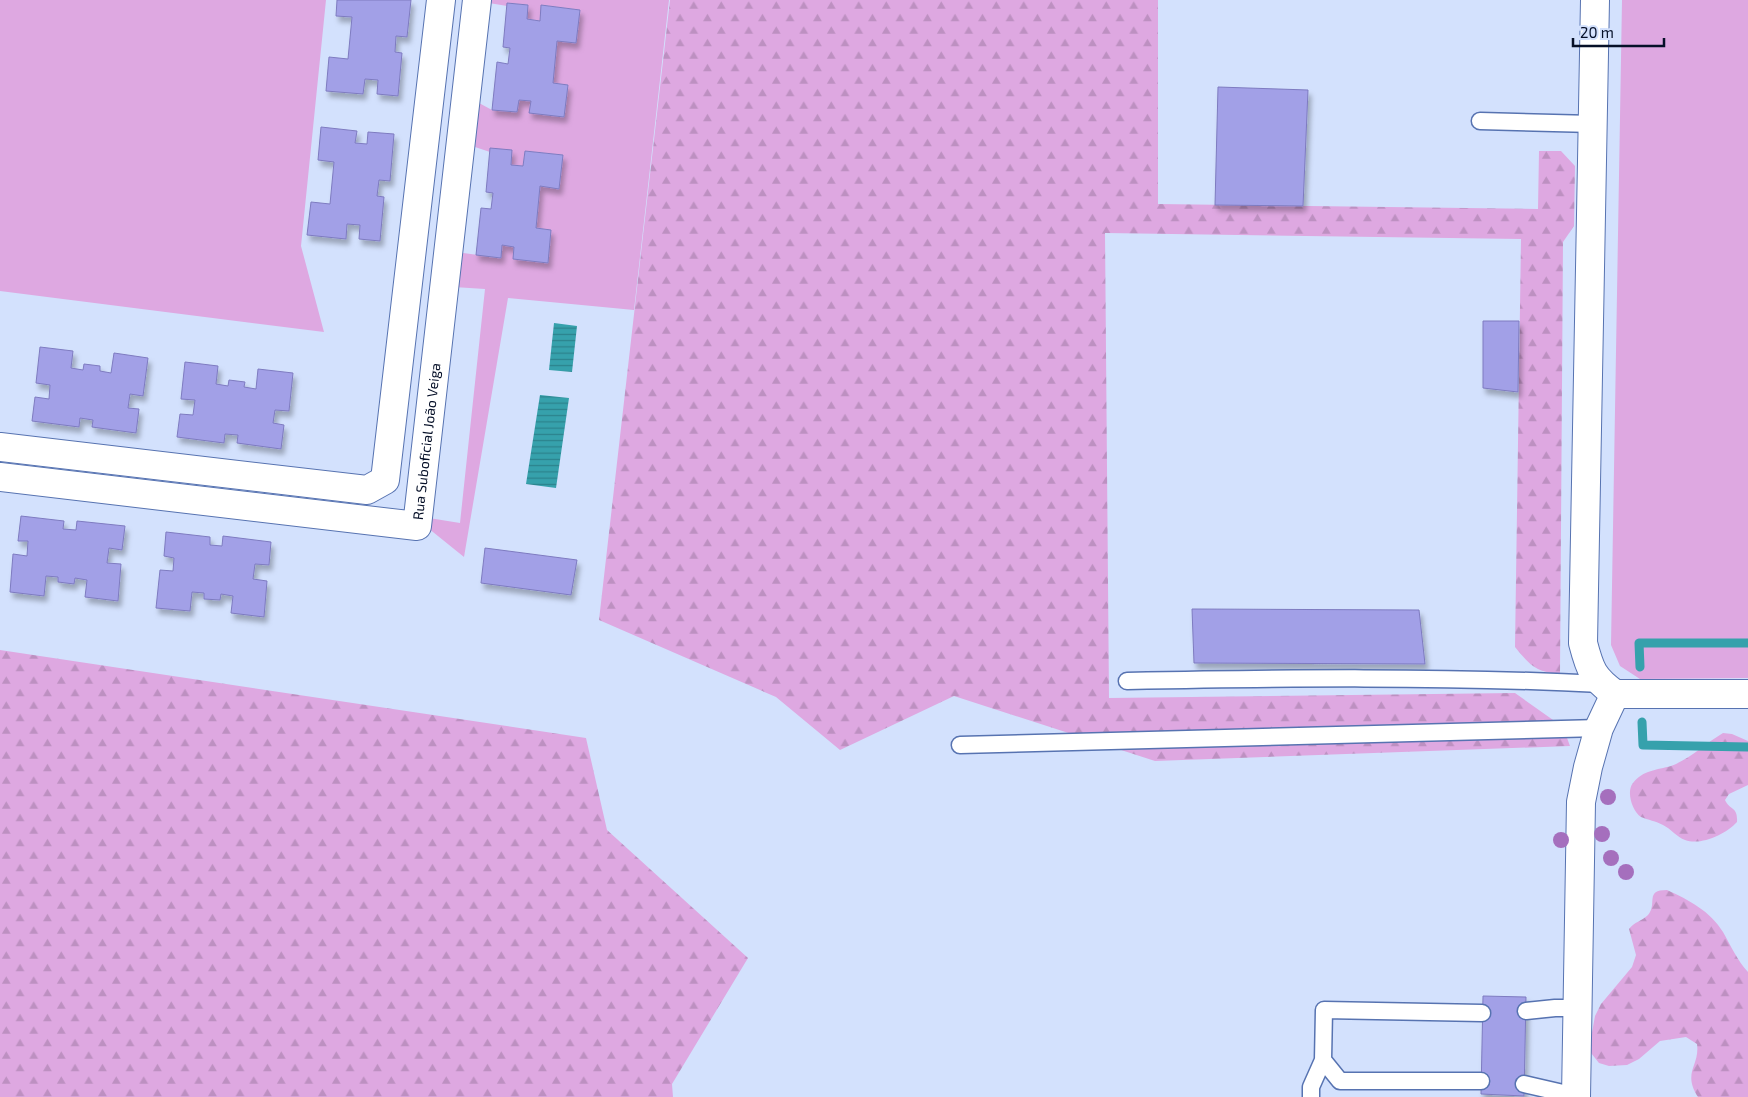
<svg xmlns="http://www.w3.org/2000/svg" width="1748" height="1097" font-family="'Exo 2',sans-serif">
<defs>
<pattern id="forest-firs" width="22" height="20" patternUnits="userSpaceOnUse" patternTransform="scale(1.25)"><rect width="22" height="20" fill="#dea8e1"/><path d="M5 1l3.5 6h-7zM16 11l3.5 6h-7z" fill="#bd90c1"/></pattern>
<pattern id="water-rules" width="6" height="5" patternUnits="userSpaceOnUse" patternTransform="scale(1.25)"><rect width="6" height="5" fill="#36a1ac"/><path d="M0 2.5h6" fill="none" stroke="#2c828c"/></pattern>
<filter id="shadow"><feDropShadow dx="3" dy="5.5" stdDeviation="2.5" flood-color="#0004"/></filter>
</defs>
<rect width="100%" height="100%" fill="#d3e1fd"/>
<!-- grass -->
<path fill="#dea8e1" d="M0,0H326L301,246L324,332L0,291Z
M489,0H669L634,310L508,298L464,557L428,528L429,518L460,523L485,289L454,287L456,252L500,258L502,245L514,247L513,259L548,263L551,230L536,228L540,186L559,188L563,155L525,151L523,166L511,165L490,152L475,147L479,103L492,110L517,112L519,100L531,101L530,113L564,117L568,85L553,83L557,41L576,43L580,10L542,5L540,21L527,19L528,5L508,3L507,6L489,3Z
M1622,0H1748V678L1640,679L1620,666L1611,645Z"/>
<!-- forest -->
<path fill="url(#forest-firs)" d="M670,0H1158V204L1538,209L1539,151H1561L1575,166L1574,226L1563,242L1560,673C1537,674 1528,663 1515,647L1521,239L1105,233L1109,698L1515,693L1563,727L1570,746L1155,761L954,696L840,750L776,697L599,620Z
M0,650L586,738L607,830L748,958L672,1084L673,1097H0Z
M1723,733L1732,734L1748,741V785L1729,794L1725,800C1730,811 1738,806 1737,822C1726,834 1701,846 1685,840C1677,837 1671,829 1663,825C1656,821 1648,820 1641,817C1632,811 1626,791 1633,783C1643,770 1657,770 1671,766C1690,759 1706,743 1723,733Z
M1667,890C1689,900 1710,911 1723,932C1731,946 1737,960 1748,972V1097H1698C1682,1072 1700,1066 1697,1044L1686,1037L1660,1041L1639,1059L1627,1065L1609,1066L1599,1063L1591,1053V1038L1595,1016L1601,1004L1632,967L1636,955L1629,929C1634,922 1642,921 1648,915C1658,904 1644,890 1667,890Z"/>
<!-- water -->
<path fill="url(#water-rules)" d="M554,323L577,326L572,372L549,370Z
M540,395L569,398L556,488L526,484Z"/>
<g fill="none" stroke-linecap="round" stroke-linejoin="round">
<!-- stream -->
<path stroke="#36a1ac" stroke-width="9" d="M1640,667L1639,643H1748
M1642,722L1643,745L1748,747"/>
</g>
<!-- building -->
<path fill="#a2a0e7" stroke="#7e7bc0" filter="url(#shadow)" d="M337,0H411L407,37L396,36L395,52L402,53L398,96L377,94L378,80L365,79L363,94L326,91L329,57L348,59L352,17L336,16Z
M507,3L528,5L527,19L540,21L541,5L580,10L576,43L557,41L553,83L568,85L564,117L529,113L531,101L519,100L517,112L492,110L497,62L508,64L510,48L503,47Z
M1218,87L1308,90L1303,206L1215,205Z
M321,127L357,131L355,143L367,144L368,132L394,134L390,181L379,180L377,196L384,197L380,241L359,239L360,225L347,224L346,239L307,235L311,202L330,204L334,162L318,160Z
M490,148L512,150L511,165L523,166L525,151L563,155L559,189L540,186L536,228L551,230L548,263L513,259L514,247L502,245L501,258L476,255L481,208L491,209L493,193L486,192Z
M1483,321H1519L1518,392L1483,388Z
M40,347L73,351L71,368L83,370L84,364L100,366V371L111,373L114,353L148,358L143,396L130,394L128,408L139,409L136,433L92,427L93,420L80,418L79,427L32,421L35,397L49,399L50,385L36,383Z
M185,362L218,366L216,384L228,386L229,380L245,382L244,387L256,389L258,369L293,373L289,411L275,410L273,423L284,425L281,449L237,443L238,435L225,434L224,443L177,437L180,414L193,415L195,400L181,399Z
M21,516L64,521L63,529L76,530L77,521L125,526L122,550L109,548L107,563L121,564L118,601L85,597L87,580L75,578L74,584L58,582V577L46,576L44,596L10,592L13,554L27,556L28,541H18Z
M166,532L210,537V545L222,546L223,536L271,542L269,565L255,564L253,579L267,581L264,617L231,613L233,596L221,594L220,600L204,599V593L192,592L190,611L156,608L160,570L173,571L174,558L164,556Z
M485,548L577,560L571,595L481,583Z
M1192,609L1419,610L1425,664L1194,663Z
M1483,996L1526,997L1524,1096L1481,1094Z"/>
<g fill="none" stroke-linecap="round" stroke-linejoin="round">
<defs>
<path id="lane" d="M1480,121L1593,124
M1127,681C1285,678 1443,676 1601,684
M960,745L1599,728
M1526,1011L1555,1008H1576
M1323,1060L1340,1081H1481
M1524,1084L1576,1096
M1311,1097V1087L1323,1060L1324,1010L1482,1013"/>
<g id="street">
<path d="M1595,0L1583,643C1590,670 1593,678 1615,694H1748"/>
<path d="M0,447L367,490L385,480L441,0"/>
<path id="s1" d="M0,477L417,526L477,0"/>
<path d="M1576,1097L1581,802L1588,767L1599,728L1615,694"/>
</g>
</defs>
<!-- lane casing -->
<use href="#lane" stroke="#5773b1" stroke-width="19"/>
<!-- street casing -->
<use href="#street" stroke="#5773b1" stroke-width="30"/>
<!-- lane -->
<use href="#lane" stroke="#fff" stroke-width="16"/>
<!-- street -->
<use href="#street" stroke="#fff" stroke-width="28"/>
</g>
<!-- trees -->
<g fill="#a56fbd">
<circle cx="1608" cy="797" r="8"/>
<circle cx="1602" cy="834" r="8"/>
<circle cx="1561" cy="840" r="8"/>
<circle cx="1611" cy="858" r="8"/>
<circle cx="1626" cy="872" r="8"/>
</g>
<g text-anchor="middle" stroke-width="4" stroke-linejoin="round" paint-order="stroke">
<!-- street labels -->
<g font-size="14" fill="#061028" stroke="#d3e1fd">
<text dy="5" stroke="none"><textPath href="#s1" startOffset="505">Rua Suboficial João Veiga</textPath></text>
</g>
</g>
<!-- scale -->
<path d="M1573 38v8h91v-8" fill="none" stroke="#061028" stroke-width="2.5"/>
<text x="1580" y="38" font-size="15" fill="#061028" stroke="#d3e1fd" stroke-width="4" paint-order="stroke">20 m</text>
</svg>
